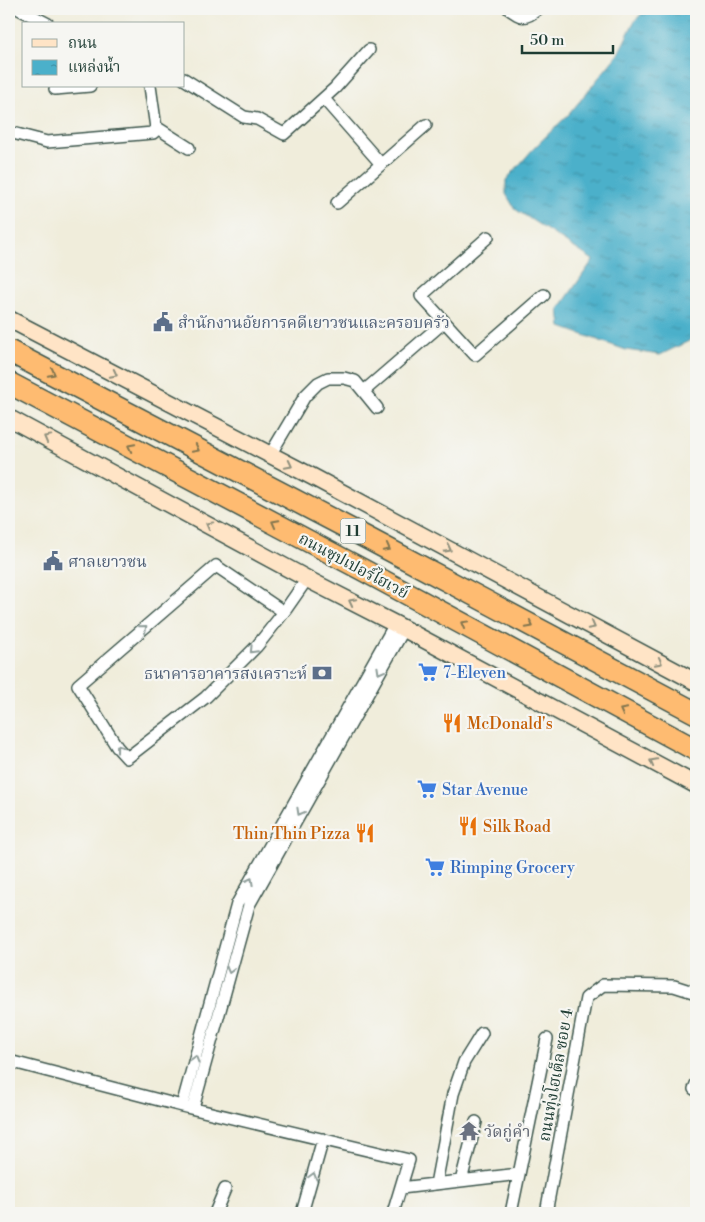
<svg xmlns="http://www.w3.org/2000/svg" width="705" height="1222" font-family="'Libre Bodoni','Noto Serif Thai',serif">
<defs>
<pattern id="water-ripples" width="26" height="14" patternUnits="userSpaceOnUse" patternTransform="scale(1.25)"><rect width="26" height="14" fill="#4bb0ca"/><path d="M2 4q2-2 4 0t4 0M15 11q2-2 4 0t4 0" fill="none" stroke="#3e90a5"/></pattern>
</defs>
<rect width="100%" height="100%" fill="#f6f6f2"/>
<filter id="ink" filterUnits="userSpaceOnUse"><feTurbulence type="fractalNoise" baseFrequency=".02" numOctaves="2"/><feDisplacementMap in="SourceGraphic" scale="10" xChannelSelector="R" yChannelSelector="G"/><feConvolveMatrix kernelMatrix="1 2 1 2 8 2 1 2 1" color-interpolation-filters="sRGB"/></filter>
<filter id="wash" filterUnits="userSpaceOnUse"><feTurbulence type="fractalNoise" baseFrequency=".0096" numOctaves="4" result="noise"/><feDisplacementMap in="SourceGraphic" scale="20" xChannelSelector="R" yChannelSelector="G"/><feGaussianBlur stdDeviation="1.12" result="paint"/><feColorMatrix in="noise" values="0 0 0 0 0 0 0 0 0 0 0 0 0 0 0 0 0 1.4 0 .05"/><feComposite in="paint" operator="in"/></filter>
<g filter="url(#wash)">
<rect width="100%" height="100%" fill="#f0eddb"/>
<!-- water -->
<path fill="url(#water-ripples)" stroke="#35767f" d="M646,9H696V331L689,341L660,355L626,350L561,327L559,309L593,260L515,209L506,194V180L534,148L570,113L618,54L634,22Z"/>
</g>
<g filter="url(#ink)">
<g fill="none" stroke-linecap="round" stroke-linejoin="round">
<defs>
<path id="street" d="M19,9L48,24
M509,9C522,18 525,20 538,9
M184,79L244,117L257,119L284,134L335,88L369,50
M55,89L90,86
M324,99L381,164
M156,127L189,148
M9,132L47,142L153,133L155,131L156,128L150,86
M337,203L426,125
M488,237L421,296L475,355L544,295
M364,391L444,322
M270,455L305,396L318,383L328,378H344L355,381L377,408
M284,612L216,566L78,685L117,747L127,758L206,697L257,646L284,612L307,579
M9,1061L182,1106L409,1160L393,1213
M694,1089L696,1084
M182,1106L237,904L395,624
M193,1108L249,905L404,629
M461,1181L476,1122
M436,1184L453,1094L464,1062L482,1033
M401,1188L519,1174
M215,1213L225,1189
M302,1213L323,1139
M511,1213L547,1039
M546,1213L586,998L603,985L674,986L696,993"/>
<path id="secondary" d="M9,319L313,477L696,682
M9,418L313,582L395,624L696,785"/>
<path id="highway" d="M9,351L367,538L696,713
M9,383L363,570L696,750"/>
</defs>
<!-- street casing -->
<use href="#street" stroke="#3e574d" stroke-width="14"/>
<!-- secondary casing -->
<use href="#secondary" stroke="#3e574d" stroke-width="19"/>
<!-- highway casing -->
<use href="#highway" stroke="#3e574d" stroke-width="24"/>
<!-- street -->
<use href="#street" stroke="#fff" stroke-width="11"/>
<!-- secondary -->
<use href="#secondary" stroke="#ffe4c6" stroke-width="16"/>
<!-- highway -->
<use href="#highway" stroke="#febb71" stroke-width="21"/>
</g>
<!-- one-way arrows -->
<defs><path id="oneway-chevron" d="M-2-3.5L2.5 0L-2 3.5" fill="none" stroke-width="1.6" stroke-linecap="round" stroke-linejoin="round" transform="scale(1.25)"/></defs>
<g stroke="#83764f">
<use href="#oneway-chevron" transform="translate(52 373) rotate(28)"/>
<use href="#oneway-chevron" transform="translate(131 447) rotate(-153)"/>
<use href="#oneway-chevron" transform="translate(196 449) rotate(28)"/>
<use href="#oneway-chevron" transform="translate(275 523) rotate(-152)"/>
<use href="#oneway-chevron" transform="translate(387 548) rotate(28)"/>
<use href="#oneway-chevron" transform="translate(464 624) rotate(-151)"/>
<use href="#oneway-chevron" transform="translate(530 625) rotate(28)"/>
<use href="#oneway-chevron" transform="translate(623 711) rotate(-152)"/>
</g>
<g stroke="#8f907d">
<use href="#oneway-chevron" transform="translate(114 374) rotate(27)"/>
<use href="#oneway-chevron" transform="translate(47 438) rotate(-151)"/>
<use href="#oneway-chevron" transform="translate(289 465) rotate(27)"/>
<use href="#oneway-chevron" transform="translate(209 525) rotate(-151)"/>
<use href="#oneway-chevron" transform="translate(448 549) rotate(28)"/>
<use href="#oneway-chevron" transform="translate(352 602) rotate(-153)"/>
<use href="#oneway-chevron" transform="translate(592 626) rotate(28)"/>
<use href="#oneway-chevron" transform="translate(659 662) rotate(28)"/>
<use href="#oneway-chevron" transform="translate(653 762) rotate(-152)"/>
</g>
<g stroke="#8f9e9a">
<use href="#oneway-chevron" transform="translate(144 628) rotate(-41)"/>
<use href="#oneway-chevron" transform="translate(253 650) rotate(134)"/>
<use href="#oneway-chevron" transform="translate(380 671) rotate(119)"/>
<use href="#oneway-chevron" transform="translate(119 748) rotate(-127)"/>
<use href="#oneway-chevron" transform="translate(300 812) rotate(119)"/>
<use href="#oneway-chevron" transform="translate(250 881) rotate(-61)"/>
<use href="#oneway-chevron" transform="translate(230 970) rotate(105)"/>
<use href="#oneway-chevron" transform="translate(195 1059) rotate(-75)"/>
<use href="#oneway-chevron" transform="translate(313 1176) rotate(-74)"/>
</g>
</g>
<!-- icons -->
<defs>
<symbol id="civic-bare" viewBox="-9 -9 18 18"><path d="M-.6-6.5H3V-4.5H.6V-3L4-1V1h2V6H-6V1h2V-1L-.6-3ZM-1.2 2.5V6h2.4V2.5Z" fill="#5c6f8a" stroke="#f6f6f2" stroke-width="2.5" paint-order="stroke"/></symbol>
<symbol id="supermarket-bare" viewBox="-9 -9 18 18"><path d="M-6-5.5h2.5l.6 2H6L4.5 2H-2.5L-4.4-4H-6ZM-1.5 3.2a1.3 1.3 0 1 0 .1 0ZM3 3.2a1.3 1.3 0 1 0 .1 0Z" fill="#3f7fe0" stroke="#f6f6f2" stroke-width="2.5" paint-order="stroke"/></symbol>
<symbol id="bank-bare" viewBox="-9 -9 18 18"><path d="M-6-4H6V4H-6ZM0-2.3a2.3 2.3 0 1 0 0 4.6a2.3 2.3 0 1 0 0-4.6Z" fill="#5c6f8a" stroke="#f6f6f2" stroke-width="2.5" paint-order="stroke"/></symbol>
<symbol id="restaurant-bare" viewBox="-9 -9 18 18"><path d="M-5-6h1v4h1v-4h1v4h1v-4h1v5L-1.5 .5V6h-2V.5L-5-1ZM5-6V6H3V1.5H1.5Q1.5-4 5-6Z" fill="#e8710a" stroke="#f6f6f2" stroke-width="2.5" paint-order="stroke"/></symbol>
<symbol id="temple-bare" viewBox="-9 -9 18 18"><path d="M0-6L5-2H3V0L6.5 2.5H4V6H1.5V3h-3V6H-4V2.5H-6.5L-3 0V-2H-5Z" fill="#6b7280" stroke="#f6f6f2" stroke-width="2.5" paint-order="stroke"/></symbol>
</defs>
<g fill-rule="evenodd">
<use href="#civic-bare" x="149" y="308" width="28" height="28"/>
<use href="#civic-bare" x="39" y="547" width="28" height="28"/>
<use href="#supermarket-bare" x="414" y="658" width="28" height="28"/>
<use href="#bank-bare" x="308" y="659" width="28" height="28"/>
<use href="#restaurant-bare" x="438" y="709" width="28" height="28"/>
<use href="#supermarket-bare" x="413" y="775" width="28" height="28"/>
<use href="#restaurant-bare" x="454" y="812" width="28" height="28"/>
<use href="#restaurant-bare" x="351" y="819" width="28" height="28"/>
<use href="#supermarket-bare" x="421" y="853" width="28" height="28"/>
<use href="#temple-bare" x="455" y="1117" width="28" height="28"/>
</g>
<g text-anchor="middle" stroke-width="4.5" stroke-linejoin="round" paint-order="stroke">
<!-- shield labels -->
<rect fill="#f6f6f2" stroke="#60746d" stroke-width="1" x="340.5" y="518.5" width="25" height="25" rx="4"/>
<g font-size="15" font-weight="bold" fill="#1f3d34">
<text x="353" y="536">11</text>
</g>
<!-- service labels -->
<g font-size="16" fill="#4e5e75" stroke="#f6f6f2" text-anchor="start">
<text x="178" y="328">สำนักงานอัยการคดีเยาวชนและครอบครัว</text>
<text x="68" y="567">ศาลเยาวชน</text>
<text x="307" y="679" text-anchor="end">ธนาคารอาคารสงเคราะห์</text>
</g>
<!-- street labels -->
<g font-size="16" fill="#1f3d34" stroke="#f6f6f2">
<text transform="translate(354 565) rotate(28)" y="6">ถนนซุปเปอร์ไฮเวย์</text>
<text transform="translate(555 1075) rotate(-80)" y="6">ถนนทุ่งโฮเต็ล ซอย 4</text>
</g>
<!-- shop labels -->
<g font-size="16" fill="#366cbe" stroke="#f6f6f2" text-anchor="start">
<text x="443" y="678">7-Eleven</text>
<text x="442" y="795">Star Avenue</text>
<text x="450" y="873">Rimping Grocery</text>
</g>
<!-- food labels -->
<g font-size="16" fill="#c56008" stroke="#f6f6f2" text-anchor="start">
<text x="467" y="729">McDonald's</text>
<text x="483" y="832">Silk Road</text>
<text x="350" y="839" text-anchor="end">Thin Thin Pizza</text>
</g>
<!-- worship labels -->
<g font-size="16" fill="#5b616d" stroke="#f6f6f2" text-anchor="start">
<text x="484" y="1137">วัดกู่คำ</text>
</g>
</g>
<!-- margin -->
<rect width="705" height="1222" fill="none" stroke="#f6f6f2" stroke-width="30"/>
<!-- legend -->
<rect x="22" y="22" width="162" height="65" fill="#f6f6f2" stroke="#a0aca6"/>
<rect x="32" y="39" width="25" height="8" fill="#ffe4c6" stroke="#a0aca6"/>
<text x="68" y="48" font-size="15" fill="#1f3d34">ถนน</text>
<rect x="32" y="60" width="25" height="15" fill="url(#water-ripples)" stroke="#a0aca6"/>
<text x="68" y="72" font-size="15" fill="#1f3d34">แหล่งน้ำ</text>
<!-- scale -->
<path d="M522 45v8h91v-8" fill="none" stroke="#1f3d34" stroke-width="2.5"/>
<text x="530" y="45" font-size="15" fill="#1f3d34" stroke="#f6f6f2" stroke-width="4" paint-order="stroke">50 m</text>
</svg>
